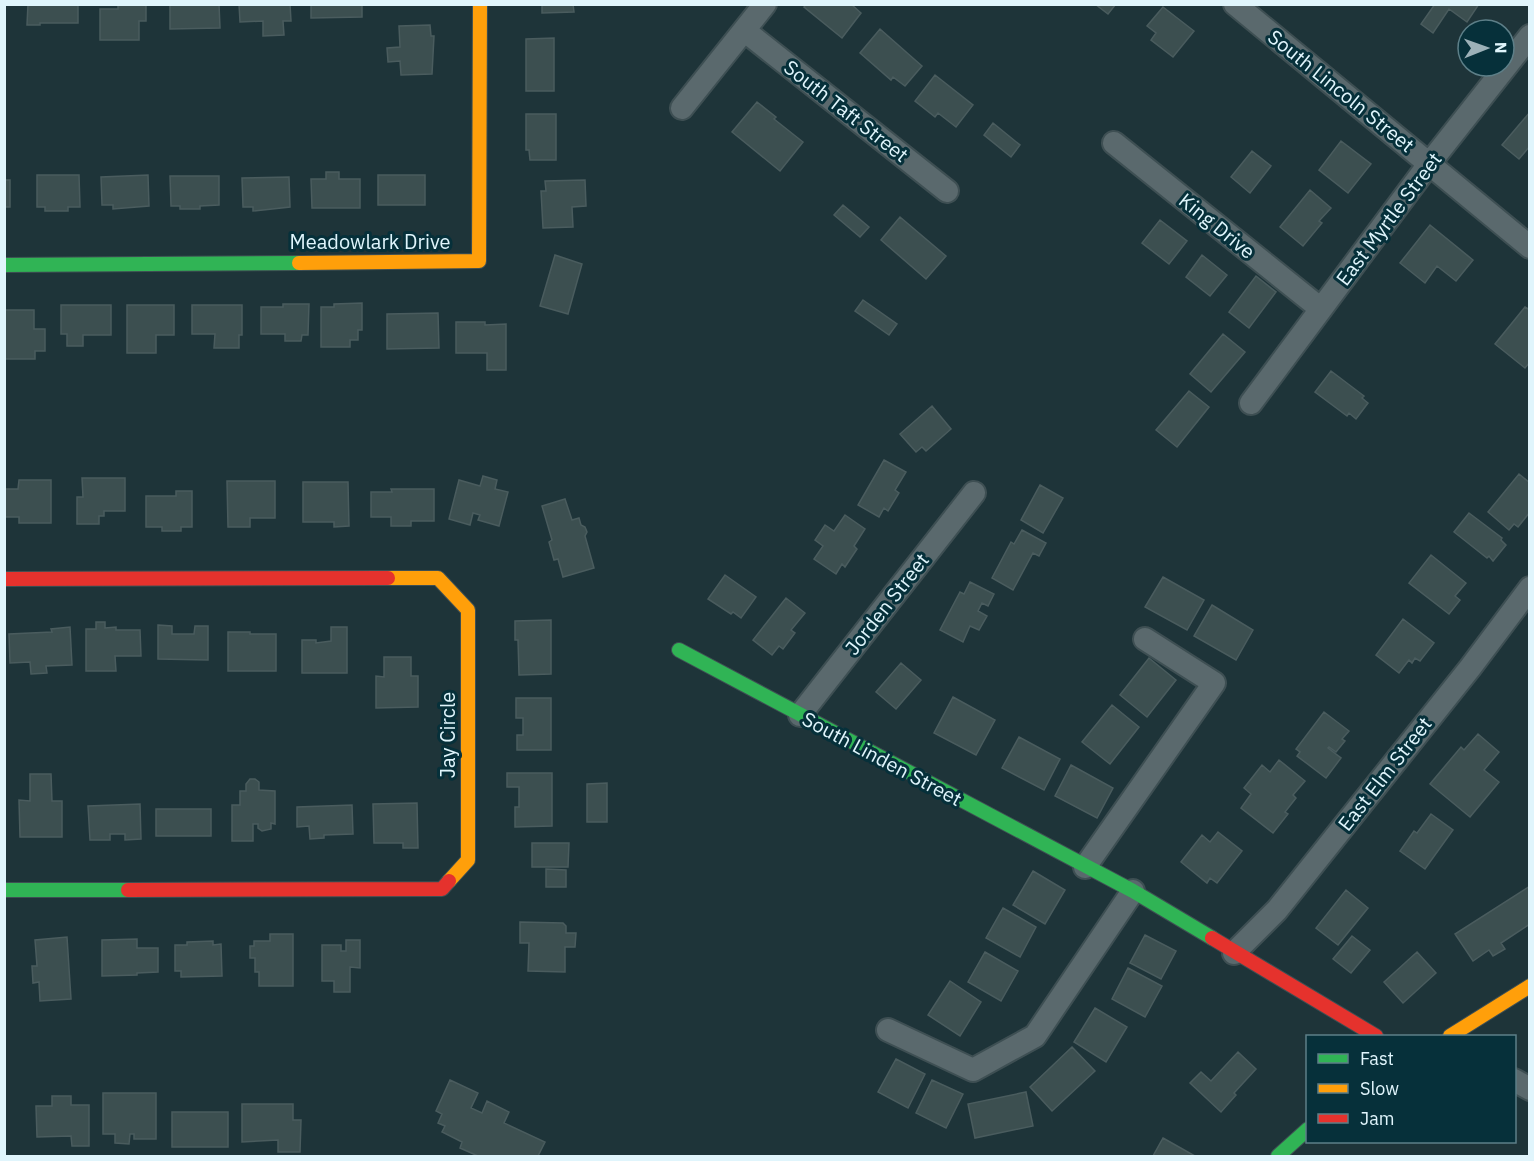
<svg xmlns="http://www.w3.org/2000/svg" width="1534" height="1161" font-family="'IBM Plex Sans',sans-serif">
<rect width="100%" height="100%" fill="#1e3439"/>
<!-- building -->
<path fill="#3c4f50" stroke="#4a5c5e" stroke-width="1.5" d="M28,4H78V23H40V25H27Z
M118,4H146V21H139V40H100V9H118Z
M170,4H219L220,28L170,29Z
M239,4H290L291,21H283L284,35L263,36V21L240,22Z
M311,4H362V17L311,18Z
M542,4H573L574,12L542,13Z
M806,4H851L861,13L842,38L804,7Z
M1095,4H1116L1108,14Z
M1435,4H1479L1467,22L1449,9L1433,33L1421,24Z
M1163,7L1194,31L1173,57L1151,40L1156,33L1147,26Z
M430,25L431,36H434L432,74L401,75L400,61L388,62L387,48L400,47L399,26Z
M880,29L922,66L905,86L893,77L891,80L860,53Z
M554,38V91H526V39Z
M935,75L973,105L956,127L938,113L935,117L915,101Z
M757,102L776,117L774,119L803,142L780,171L732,132Z
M1530,112V146L1519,159L1502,145Z
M526,114H556V160H530L529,150H526Z
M993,123L1020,145L1011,157L984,135Z
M1341,141L1371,164L1348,193L1319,170Z
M1252,151L1271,166L1250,193L1231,177Z
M326,172H339V179H360V208H312L311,179H326Z
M37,175H79L80,207H68V211H45V207H37Z
M148,175L149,206L113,209V205H102L101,177Z
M378,175H425V205H378Z
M170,176H219V205L200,206V209H180V206H171Z
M289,177L290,207L253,211V207H243L242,178Z
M4,180H10V207H4Z
M585,180L586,206L572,207L573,227L543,228L541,191H546L545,181Z
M1310,190L1331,208L1319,221L1322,223L1303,246L1280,227Z
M843,205L869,227L860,237L834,215Z
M900,217L946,256L926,279L881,240Z
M1160,220L1187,241L1169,264L1142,243Z
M1430,225L1473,260L1456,281L1437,266L1425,283L1400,263Z
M555,255L582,264L568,314L540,306Z
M1202,255L1227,275L1210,296L1186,277Z
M1256,276L1276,292L1249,328L1229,312Z
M863,300L897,324L889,335L855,311Z
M362,303V330H358V340H350V347H321V307H334V304Z
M283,304H309L308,335H302L301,341H285V334H261V307H283Z
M61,305H111V335H83V346H67V334H61Z
M127,305H174V335H156V353H127Z
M192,305H242V335H239V348H214L215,334H192Z
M1525,307L1530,310V362L1525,368L1495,344Z
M4,310H34V329H45V351H35V359H4Z
M438,313L439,348L387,349V314Z
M456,322H485V325L506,324V370H487V353H456Z
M1223,334L1245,352L1211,392L1190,374Z
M1331,371L1364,396L1362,398L1368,403L1356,419L1349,413L1347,416L1315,392Z
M1189,391L1209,407L1177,447L1156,430Z
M932,406L951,429L926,451L922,447L916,452L900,434Z
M884,460L906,472L895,490L899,493L888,511L884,508L879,517L858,505Z
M1519,474L1530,483V512L1518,527L1514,524L1509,530L1488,512Z
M483,476L497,480L495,489L508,492L499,526L478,520L480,515L473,513L470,525L449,519L459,480L480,486Z
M82,478H125V511H104V516H99V524H77V497H83Z
M19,480H51V523H19V517H4V489H18Z
M227,481H275V518H250V527H228Z
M303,482H348L349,526L334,527V522H303Z
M1040,485L1063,498L1043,533L1021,520Z
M391,489H434V521H411V526H391V517H371V492H392Z
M176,491H192V527H181V531H162V527H146V496H176Z
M565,499L572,520L579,518L581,525L585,527L587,532L585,536L594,568L563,577L558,559L554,560L549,542L552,540L542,506Z
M1469,513L1502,538L1501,540L1506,545L1493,561L1489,556L1487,558L1454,532Z
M845,515L865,529L854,546L857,549L845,567L842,564L836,574L814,559L823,546L815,540L825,525L834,531Z
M1022,530L1046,543L1039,556L1033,553L1013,590L992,578L1011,542L1014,544Z
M1431,555L1466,583L1455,596L1460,600L1449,614L1409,583Z
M725,575L756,597L741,618L733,612L731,614L708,599Z
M1163,577L1204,600L1187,630L1145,607Z
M970,582L994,594L988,606L982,603L978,611L987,616L979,630L970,626L963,642L940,630L960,592L964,594Z
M786,598L805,613L791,630L795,633L783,649L779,646L772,655L753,640Z
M1212,605L1253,630L1236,660L1194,636Z
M1403,619L1434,643L1420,661L1415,658L1412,663L1409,660L1399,673L1376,655Z
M551,620V674L519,675L518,640H515V621Z
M96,622H105V628L116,627V630H140L141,656H115L116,671H86V629H96Z
M158,625L172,626V634H194L195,626H208V660L158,659Z
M70,627L72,665L46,666L47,673L31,674L30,662L10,663L9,634L52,632L51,629Z
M331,627H347V673H302V640H316V643L331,641Z
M228,632H250V634H276V671H228Z
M384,657H411V676H418V707L376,708V676L384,677Z
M1149,658L1176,680L1147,717L1120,695Z
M901,663L921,680L896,709L876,692Z
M953,697L995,720L976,755L934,733Z
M516,698H551V750H517V735H523V718H516Z
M1112,705L1139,727L1110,764L1082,742Z
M1324,712L1349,731L1342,739L1345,741L1336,752L1329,747L1328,748L1341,758L1326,778L1297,756L1300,752L1296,749Z
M1478,734L1499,752L1484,770L1499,782L1470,817L1430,784L1461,747L1464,750Z
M1019,737L1060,759L1044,790L1002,768Z
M1279,760L1305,781L1293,795L1296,798L1285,812L1288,814L1273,833L1241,808L1251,794L1244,788L1262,765L1270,772Z
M1071,765L1113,788L1097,818L1055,796Z
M507,773H552V826L515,827V807H519V787H507Z
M30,774H51L52,801H62V837H20L19,800L30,801Z
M250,779H255L259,782V790L275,791V824L271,823V829L262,831L258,828V824H253V841H232V805H240V791H246V784Z
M607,783V822H587V784Z
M417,803L418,848H403V843H374L373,804Z
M140,804L141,839L125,840V834H110V840H90L88,806Z
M352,805L353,834L324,835V838L310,839L309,826L297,827V807Z
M156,809H211V836H156Z
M1431,814L1453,830L1425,869L1400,851L1414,831L1417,833Z
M1218,832L1242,851L1217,883L1210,878L1207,883L1181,862L1202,835L1210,842Z
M532,843H569L568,867H532Z
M546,869L566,870V887H546Z
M1033,871L1065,890L1045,924L1013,905Z
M1530,886V924L1501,943L1505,949L1493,956L1489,950L1473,961L1455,934Z
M1346,890L1368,908L1338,945L1316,928Z
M1003,908L1036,927L1020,957L986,938Z
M520,922L563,923L566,926V933H576L575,947H565V972L528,971L529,943H520Z
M270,934H293V986H259V972H255V958H250V946H254V941H270Z
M1145,935L1176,951L1161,979L1130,963Z
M1352,936L1370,950L1351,973L1333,959Z
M67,937L71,999L40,1001L39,982L33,983L32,966H37L35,940Z
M137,939V948H158V972L137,973V975L102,976V940Z
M346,940H360V968L350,967V992H334V981H322V945H341V951H346Z
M213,941V945L221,944L222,976L181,977V971H175V945H187V942Z
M985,952L1018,971L1001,1001L968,982Z
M1417,952L1436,973L1403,1003L1384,982Z
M1128,968L1162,986L1145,1017L1112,999Z
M950,981L981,1002L960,1036L928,1015Z
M1095,1008L1127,1027L1106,1062L1074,1042Z
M1072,1047L1095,1071L1052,1111L1030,1087Z
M1238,1052L1256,1069L1234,1093L1236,1095L1221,1112L1190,1083L1201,1072L1211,1081Z
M896,1059L925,1074L908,1108L878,1092Z
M450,1080L478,1093L471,1108L482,1113L487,1101L509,1112L504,1123L545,1142L538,1156H478L460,1148L462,1142L442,1132L445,1126L438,1123L442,1114L436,1111Z
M932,1080L963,1094L946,1128L916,1113Z
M1026,1092L1033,1126L975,1138L968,1104Z
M103,1093H156V1139H134V1134H130L129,1144L115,1143V1134H103Z
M52,1096H71V1105H89V1146H72L71,1136L37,1137L36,1106H52Z
M242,1104H293V1120H301L300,1152H278V1140L242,1142Z
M172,1112H228V1147H172Z
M1163,1138L1195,1156H1153Z"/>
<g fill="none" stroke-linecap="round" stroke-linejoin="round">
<defs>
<path id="street" d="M1235,4L1530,247
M745,31L947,191
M682,108L765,4
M1114,143L1321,309
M1251,403L1429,164L1530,36
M800,715L974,493
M1085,867L1214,683L1145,639
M1234,953L1277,910L1470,668L1530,588
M888,1030L973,1070L1035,1036L1133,891
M1514,1080L1530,1089"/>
<path id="fast" d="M4,265L299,263
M679,650L1133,891L1212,938
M4,890H128
M1278,1156L1308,1129"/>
<path id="slow" d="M299,263L479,261L480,4
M388,578H438L468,610V860L449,881
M1450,1036L1530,986"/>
<path id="jam" d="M4,579L388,578
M128,890L442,889L449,881
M1212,938L1376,1036"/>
</defs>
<!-- street casing -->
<use href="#street" stroke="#3e4f53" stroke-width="26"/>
<!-- fast casing -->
<use href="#fast" stroke="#3e4f53" stroke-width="16"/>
<!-- slow casing -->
<use href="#slow" stroke="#3e4f53" stroke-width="16"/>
<!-- jam casing -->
<use href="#jam" stroke="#3e4f53" stroke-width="16"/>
<!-- street -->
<use href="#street" stroke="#5a696d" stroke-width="22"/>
<!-- fast -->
<use href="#fast" stroke="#30b455" stroke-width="14"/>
<!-- slow -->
<use href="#slow" stroke="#ff9f0a" stroke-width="14"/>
<!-- jam -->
<use href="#jam" stroke="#e5322d" stroke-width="14"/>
</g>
<g text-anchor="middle" stroke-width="6" stroke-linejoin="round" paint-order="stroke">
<!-- street labels -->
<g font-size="20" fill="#e0f5fc" stroke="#06303a">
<text transform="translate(1341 91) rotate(39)" y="7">South Lincoln Street</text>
<text transform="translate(846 111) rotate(38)" y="7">South Taft Street</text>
<text transform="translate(1389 219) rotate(-53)" y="7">East Myrtle Street</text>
<text transform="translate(1217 226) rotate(39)" y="7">King Drive</text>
<text x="370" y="249">Meadowlark Drive</text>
<text transform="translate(887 604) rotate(-52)" y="7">Jorden Street</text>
<text transform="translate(448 735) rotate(-90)" y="7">Jay Circle</text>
<text transform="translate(882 759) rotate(28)" y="7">South Linden Street</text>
<text transform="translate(1385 774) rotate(-52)" y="7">East Elm Street</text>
</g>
</g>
<!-- border -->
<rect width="1534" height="1161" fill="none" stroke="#e0f5fc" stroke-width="12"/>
<!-- legend -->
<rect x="1306" y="1035" width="210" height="108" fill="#06303a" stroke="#5d7f88" stroke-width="1.5"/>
<rect x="1318" y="1054" width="30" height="9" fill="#30b455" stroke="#5d7f88" stroke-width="1.5"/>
<text x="1360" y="1065" font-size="18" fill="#e0f5fc">Fast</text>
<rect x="1318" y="1084" width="30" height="9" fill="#ff9f0a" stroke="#5d7f88" stroke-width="1.5"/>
<text x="1360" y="1095" font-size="18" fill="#e0f5fc">Slow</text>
<rect x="1318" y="1114" width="30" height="9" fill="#e5322d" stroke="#5d7f88" stroke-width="1.5"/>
<text x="1360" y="1125" font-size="18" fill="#e0f5fc">Jam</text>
<!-- north arrow -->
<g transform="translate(1486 48) rotate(89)"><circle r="28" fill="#06303a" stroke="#5d7f88" stroke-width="1.5"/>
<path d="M0-4.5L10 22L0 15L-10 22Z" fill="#9cb1b8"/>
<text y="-9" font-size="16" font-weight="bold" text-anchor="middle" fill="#e0f5fc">N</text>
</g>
</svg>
